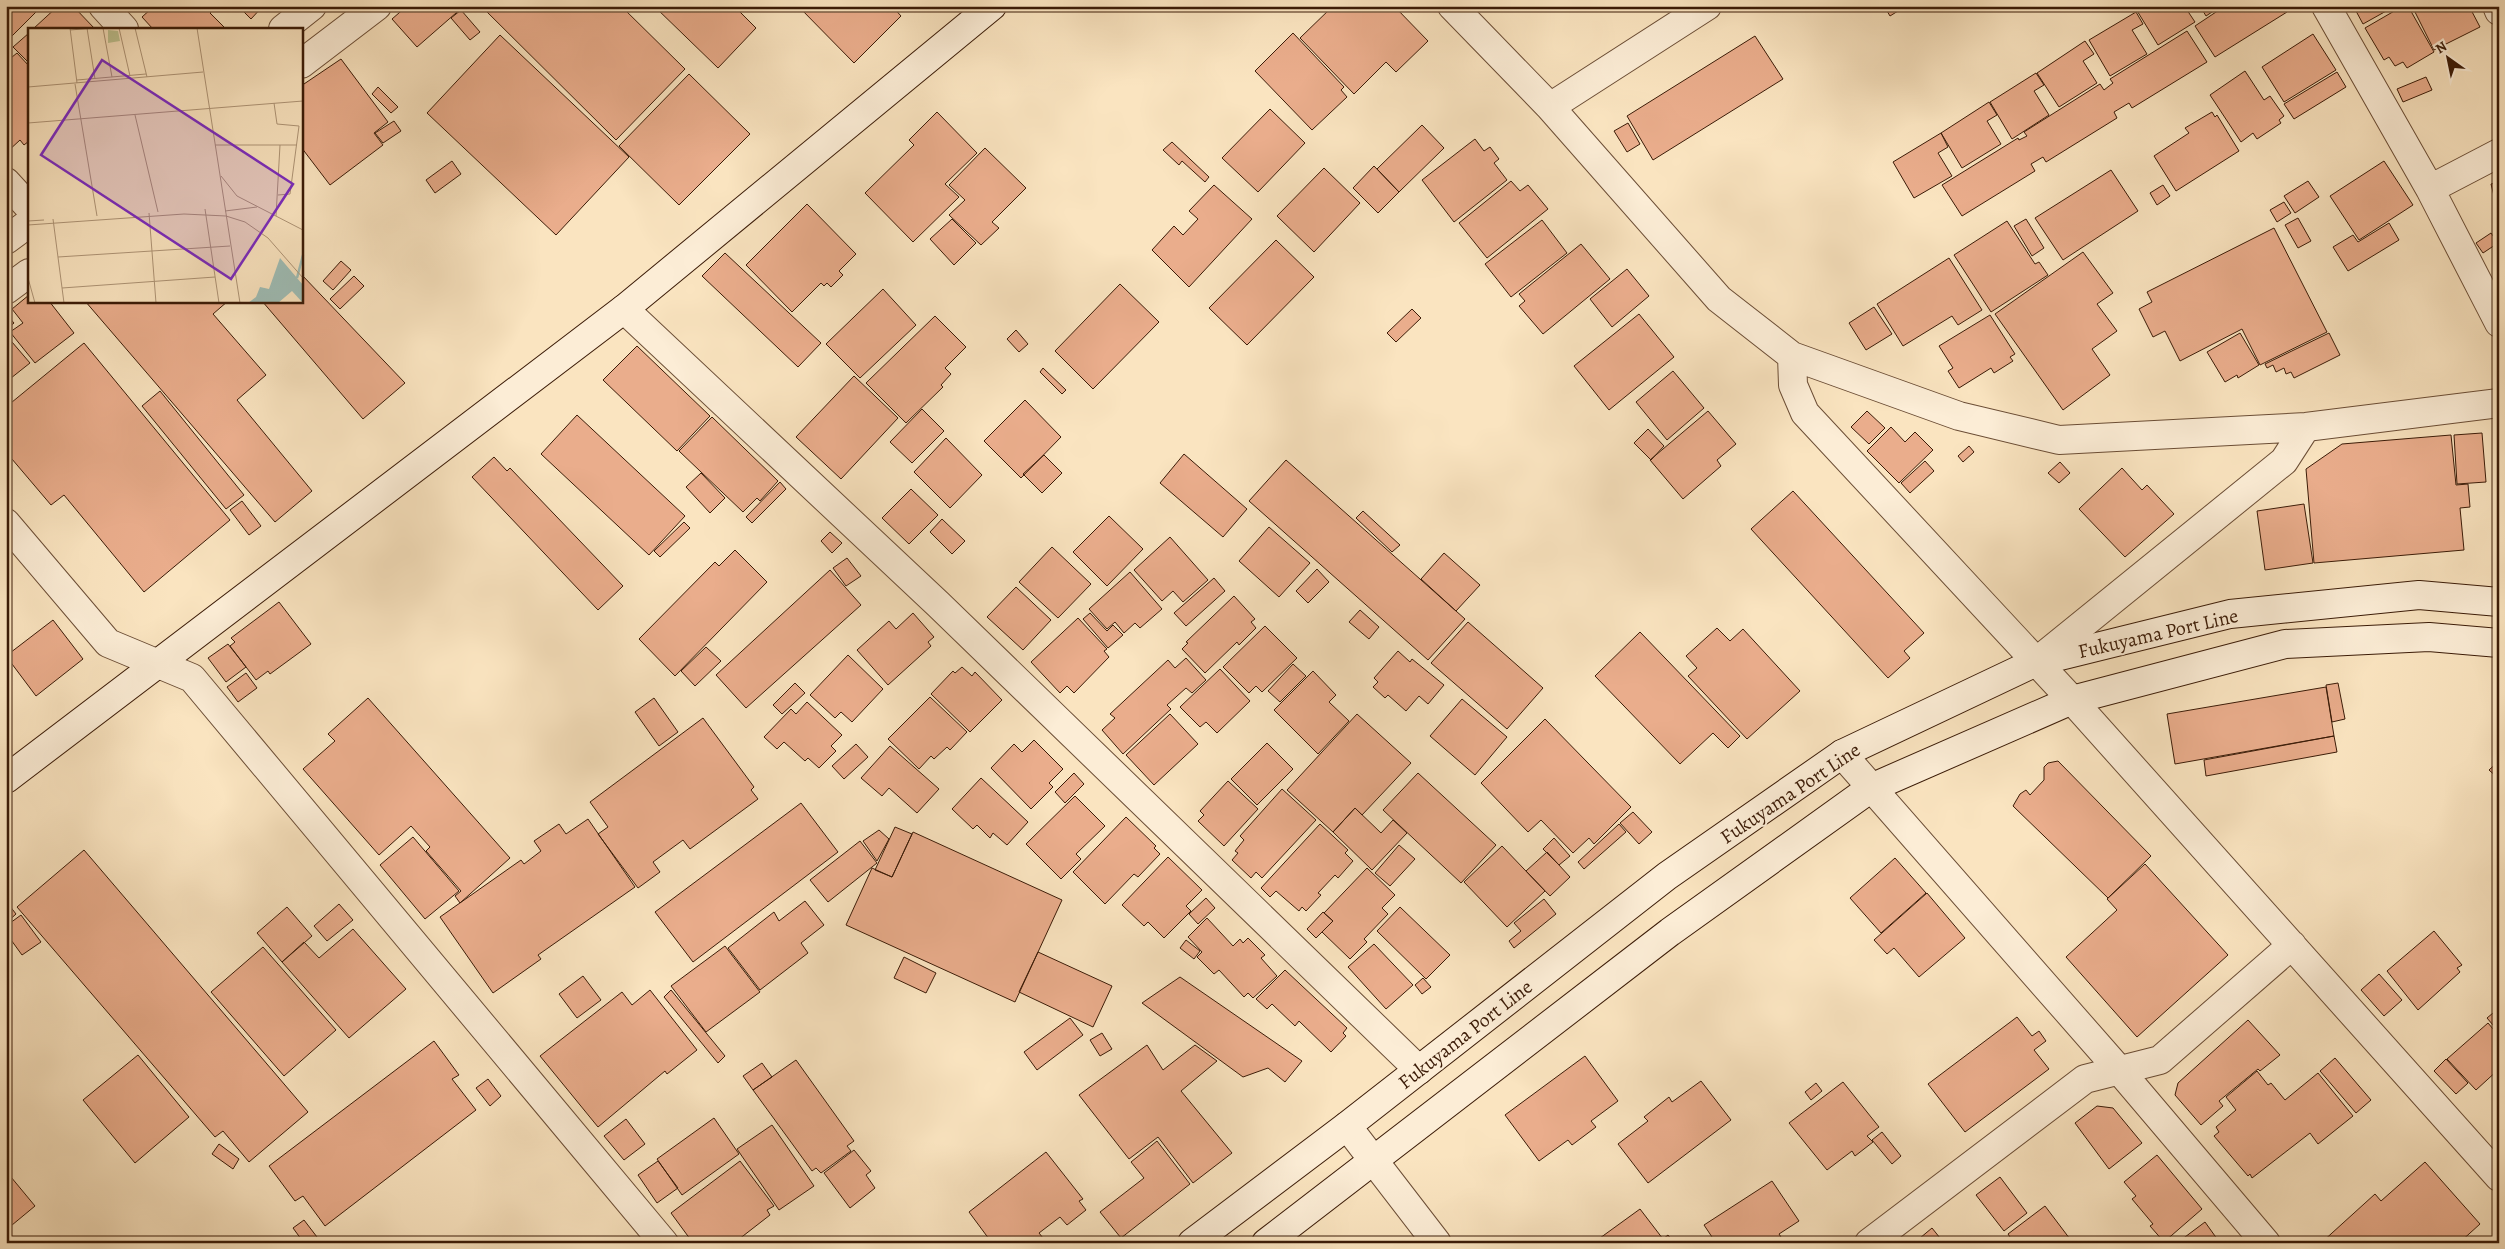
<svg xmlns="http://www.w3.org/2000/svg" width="2505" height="1249" font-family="Alegreya,serif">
<rect width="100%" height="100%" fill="#fae4c0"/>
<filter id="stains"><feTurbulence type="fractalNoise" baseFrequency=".004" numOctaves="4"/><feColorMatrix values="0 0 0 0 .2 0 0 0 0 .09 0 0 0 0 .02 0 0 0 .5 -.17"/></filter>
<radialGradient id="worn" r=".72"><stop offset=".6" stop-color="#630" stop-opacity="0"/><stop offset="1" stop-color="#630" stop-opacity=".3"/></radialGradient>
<!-- building -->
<path fill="#eaad8c" stroke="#3b1b07" d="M6,6H36L34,8L37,11L8,40L6,38Z
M58,6H73L95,29H33Z
M151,6H217L210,13L225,28L153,29L142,17L152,8Z
M238,6H263L251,19Z
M407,6H464L417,47L392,19Z
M481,6H621L685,69L616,140Z
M654,6H734L756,28L718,68Z
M798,6H892L901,16L854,63Z
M1333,6H1394L1428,41L1396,72L1386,62L1354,94L1300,38Z
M1884,6H1906L1890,16Z
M2141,6H2192L2187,10L2195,22L2158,45L2136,9Z
M2200,6H2221L2206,16Z
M2225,6H2284L2287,12L2215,57L2195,26Z
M2363,6H2386L2388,10L2363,24L2356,11Z
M2403,6H2408L2434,52L2407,68L2403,62L2395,66L2389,57L2384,60L2365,28Z
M2412,6H2469L2480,27L2434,50Z
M461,10L480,32L470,40L451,18Z
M2136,12L2143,24L2132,30L2147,54L2110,76L2089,40Z
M2187,31L2207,62L2132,108L2129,103L2114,112L2117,118L2046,162L2043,157L2031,164L2035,171L1962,216L1942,185L2018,138L2019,140L2027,136L2024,132L2100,84L2104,90L2113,83L2110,79Z
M29,33V63L13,47Z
M1293,33L1344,87L1341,90L1347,97L1312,130L1255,71Z
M2313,34L2336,70L2284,102L2262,67Z
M500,35L629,157L556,235L427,113Z
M1755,36L1783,79L1653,160L1627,116Z
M2085,41L2094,54L2083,61L2097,83L2059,107L2037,73Z
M17,53L29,66V141L24,145L20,140L7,152L6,89L11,85L6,80V62Z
M341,59L388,122L374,133L383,145L330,185L301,147V86Z
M2245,71L2264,100L2270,96L2284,116L2279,120L2281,123L2257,139L2253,133L2241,142L2210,95Z
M2337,72L2346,87L2294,119L2284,104Z
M2036,73L2044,85L2034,91L2049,115L2012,139L1990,102Z
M689,74L750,134L679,205L619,146Z
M2426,77L2432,90L2403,102L2397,89Z
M378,87L398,107L391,113L372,94Z
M1989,102L1997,115L1987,121L2001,144L1962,168L1941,133Z
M1270,109L1305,143L1258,192L1222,158Z
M937,112L977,153L945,184L959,197L913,242L865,193L914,145L909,140Z
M2212,112L2215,117L2217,115L2239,151L2176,191L2154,156L2189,133L2185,128Z
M394,121L401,131L383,143L375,133Z
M1628,123L1640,144L1627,152L1614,131Z
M1422,125L1444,148L1399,192L1377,169Z
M1941,133L1948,147L1938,153L1952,176L1914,198L1893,162Z
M1475,139L1484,151L1490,147L1499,159L1494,163L1507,180L1454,222L1422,180Z
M1172,142L1209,177L1205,182L1182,161L1179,165L1163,150Z
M985,148L1026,188L992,222L999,228L981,245L949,215L965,200L949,185Z
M452,161L461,174L435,193L426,180Z
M2384,161L2413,205L2359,240L2330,196Z
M1374,166L1399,192L1378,213L1353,188Z
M1324,168L1360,203L1314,252L1277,216Z
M2111,170L2138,211L2063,260L2035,218Z
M1511,181L1520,191L1528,185L1548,209L1487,258L1459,223Z
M2308,181L2319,197L2295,213L2284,196Z
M2499,182V216L2491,184Z
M1214,185L1252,219L1189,287L1152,250L1174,226L1183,235L1198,219L1189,211Z
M2163,185L2170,196L2157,205L2150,193Z
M2284,202L2291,213L2277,222L2270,210Z
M807,204L856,254L839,271L843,275L831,287L827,283L824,286L821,283L792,312L746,265Z
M2298,218L2311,241L2298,248L2285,225Z
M952,219L976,243L954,265L930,239Z
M2026,219L2044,248L2032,256L2014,226Z
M1542,220L1567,253L1511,297L1485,264Z
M2007,221L2035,264L2039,262L2048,275L1991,312L1954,255Z
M2389,223L2399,240L2348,271L2333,247L2353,235L2358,242Z
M2274,228L2327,332L2260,365L2242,329L2180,361L2165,331L2153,337L2139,309L2152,302L2147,292Z
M2491,233L2498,243L2483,253L2476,243Z
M1276,240L1314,277L1247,345L1209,308Z
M1581,244L1610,279L1543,334L1519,306L1525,301L1519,294Z
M2083,252L2113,293L2097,304L2117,331L2092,349L2110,375L2063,410L1995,314Z
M725,253L821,343L798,367L702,276Z
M1949,258L1982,310L1958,325L1952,316L1903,346L1877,304Z
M341,261L351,270L333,290L323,281Z
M1627,269L1649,296L1612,327L1590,299Z
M301,274L405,383L363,419L262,301H301Z
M354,276L364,286L340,309L330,299Z
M1120,284L1159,322L1093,389L1055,351Z
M883,289L916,325L860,378L826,344Z
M29,295V301H49L74,333L35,363L10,332L23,323L12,309Z
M85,301H228L213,314L266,375L237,400L312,491L275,522Z
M1874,307L1892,334L1866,350L1849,323Z
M1412,309L1421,318L1396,342L1387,333Z
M6,314L14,323L6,330Z
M1639,314L1674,357L1609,410L1574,366Z
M1990,315L2015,354L2010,357L2013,361L1994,373L1991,368L1959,388L1948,371L1953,368L1939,346Z
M935,316L966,347L945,368L951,374L941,385L943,387L906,423L866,383Z
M1016,330L1028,344L1019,352L1007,339Z
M2240,333L2259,365L2238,378L2237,375L2225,382L2207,352Z
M2329,333L2340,355L2294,378L2291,372L2286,374L2284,368L2276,372L2273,365L2267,368L2265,364Z
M6,335L30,363L6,382Z
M84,343L230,520L144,592L64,495L51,505L6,452V437L10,433L6,428V407Z
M637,346L710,416L677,451L603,380Z
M1043,368L1066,390L1062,394L1040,372Z
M1673,371L1704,408L1667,440L1636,402Z
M854,376L898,418L841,479L796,437Z
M160,391L244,495L226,509L142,406Z
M1025,400L1061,437L1021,478L984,441Z
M922,409L944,431L912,463L890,442Z
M1708,411L1736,444L1717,460L1721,466L1683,499L1650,460Z
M1867,411L1885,428L1869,444L1851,427Z
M577,415L685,516L649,555L541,454Z
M712,417L778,481L760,501L757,498L743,512L679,451Z
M1891,427L1905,442L1915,432L1933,450L1899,483L1867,451Z
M1648,429L1664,446L1651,460L1634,443Z
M2482,433L2486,482L2457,484L2454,435Z
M2451,435L2456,485L2468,484L2470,507L2460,508L2464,550L2314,563L2306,469L2342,444Z
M946,438L982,475L950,508L914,472Z
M1969,446L1974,452L1963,462L1958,456Z
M1184,454L1247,509L1223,537L1160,483Z
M1044,455L1062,473L1042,493L1023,474Z
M494,457L507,471L510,468L623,586L598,610L472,477Z
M1286,460L1465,619L1428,660L1249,501Z
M1925,461L1934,471L1910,493L1901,483Z
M2060,462L2070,473L2059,483L2048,473Z
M2122,468L2142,490L2147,485L2174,514L2125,557L2079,509Z
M701,473L725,498L710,513L686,487Z
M780,482L786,489L752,523L746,517Z
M911,489L938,515L909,544L882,518Z
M1793,491L1924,633L1904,651L1910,658L1888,678L1751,529Z
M242,501L261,526L249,535L230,510Z
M2304,504L2313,563L2265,570L2257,511Z
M1363,511L1400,545L1392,552L1356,518Z
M1109,516L1143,549L1107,586L1073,552Z
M942,519L965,541L952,554L930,532Z
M684,522L690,528L660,557L654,551Z
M1269,527L1310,563L1279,597L1239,561Z
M830,532L842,543L832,553L821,541Z
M1170,537L1208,580L1183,602L1173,591L1162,601L1134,570Z
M1052,547L1091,584L1058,618L1019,582Z
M735,550L767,582L675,676L639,639L715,562L719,566Z
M1444,553L1480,585L1456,611L1421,579Z
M847,558L861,576L846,586L833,568Z
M1317,569L1329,582L1308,603L1296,591Z
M830,570L861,605L746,708L716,675Z
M1130,572L1162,609L1140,628L1135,623L1124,633L1115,622L1107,629L1089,609Z
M1214,578L1225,591L1186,626L1174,613Z
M1016,587L1051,620L1023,650L987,617Z
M1234,596L1255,619L1251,622L1256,628L1239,645L1237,642L1205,673L1182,649L1188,643L1186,642Z
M279,602L311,644L270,674L268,671L256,680L230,646L235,642L231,638Z
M1360,610L1379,627L1369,639L1349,622Z
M913,613L934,637L928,642L931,646L888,685L857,650L889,621L896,629Z
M1090,613L1107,631L1113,625L1123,635L1108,648L1083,619Z
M1078,618L1107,649L1104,651L1109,657L1074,693L1067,686L1060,693L1031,662Z
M53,620L83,659L36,696L6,656Z
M1468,622L1543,688L1507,729L1431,663Z
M1265,626L1297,658L1262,692L1256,686L1249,693L1223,667Z
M1717,628L1730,641L1743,629L1800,691L1747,739L1688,676L1697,668L1686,656Z
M1640,632L1740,736L1728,748L1713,733L1680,764L1595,676Z
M228,644L246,667L226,682L208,658Z
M706,647L721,661L695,686L681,671Z
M1398,651L1410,662L1412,659L1444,685L1428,704L1419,696L1406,711L1388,695L1385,698L1373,687L1378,682L1374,678Z
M848,655L883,689L852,722L841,712L835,718L810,695Z
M1186,658L1206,680L1192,693L1186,688L1167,705L1171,709L1123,754L1102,730L1115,718L1110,714L1168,660L1175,668Z
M1293,664L1306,676L1280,702L1268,691Z
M962,667L972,676L975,672L1002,700L970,732L931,694L953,671L955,673Z
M1220,669L1250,701L1217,733L1206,722L1200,727L1180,707Z
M1313,671L1336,695L1329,702L1349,721L1318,754L1274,710Z
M246,673L257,688L238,702L227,687Z
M795,683L805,693L782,714L773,705Z
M2338,683L2345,719L2332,722L2326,685Z
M2326,687L2334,736L2175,764L2167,714Z
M930,697L967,732L950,750L947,747L934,759L931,756L919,769L888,739Z
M368,698L510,858L460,903L455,896L461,891L426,851L430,847L411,826L379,855L303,769L335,741L328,734Z
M654,698L678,732L659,746L635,712Z
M1462,699L1507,737L1475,775L1430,736Z
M807,702L842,735L831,746L836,751L819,768L808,758L805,761L784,742L777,749L764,737L791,709L796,714Z
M1170,714L1198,744L1154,785L1126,755Z
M1357,714L1411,763L1362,815L1355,808L1333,832L1287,790Z
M703,718L754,787L751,790L758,799L690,849L683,840L653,862L660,872L638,888L598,834L608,827L590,802Z
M1545,719L1631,807L1594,844L1589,838L1573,853L1541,820L1528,832L1481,783Z
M2334,736L2337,752L2206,776L2204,760Z
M1034,740L1063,769L1049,783L1053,787L1031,809L991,768L1014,744L1022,752Z
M1267,743L1293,769L1257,805L1231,779Z
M856,744L868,757L844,779L832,766Z
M890,746L939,789L917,813L889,788L882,796L861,778Z
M2058,761L2151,856L2108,898L2013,806L2020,794L2026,790L2030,795L2044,780V767L2048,763Z
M2499,761V779L2489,770Z
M1074,773L1084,784L1065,803L1055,792Z
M1418,773L1496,845L1461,883L1383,810Z
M981,778L1028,822L1007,845L993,833L990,838L977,825L973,829L952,809Z
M1228,781L1258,809L1224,846L1198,821L1204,815L1200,811Z
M1282,789L1316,820L1262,878L1256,872L1251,878L1232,860L1238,853L1235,851L1244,840L1240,836Z
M1075,796L1105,826L1076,854L1081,859L1061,879L1026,844Z
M801,803L838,852L693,962L655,912Z
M1355,808L1381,833L1393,820L1407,833L1372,870L1333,832Z
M1633,812L1652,832L1639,844L1620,823Z
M1126,817L1156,846L1154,848L1160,854L1138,877L1134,874L1105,904L1073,872Z
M588,819L635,887L538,955L541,959L493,993L440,917L521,860L524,864L541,851L534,841L559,824L566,834Z
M1320,824L1348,850L1345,853L1353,861L1338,878L1335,875L1318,893L1321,895L1306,911L1302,907L1299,911L1276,891L1270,897L1261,888Z
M1619,824L1626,832L1584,869L1578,862Z
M895,827L912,834L892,877L875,870Z
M879,830L889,839L877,861L863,841Z
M913,832L1062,900L1015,1002L846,925L872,868L892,877Z
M413,837L459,891L425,919L380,865Z
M1554,838L1570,856L1559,865L1543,849Z
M860,841L877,863L828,902L810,880Z
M1399,845L1415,859L1390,886L1375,873Z
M1502,846L1545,891L1507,927L1464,882Z
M84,850L308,1112L249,1162L223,1131L215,1137L17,907Z
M1547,852L1570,877L1550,896L1526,871Z
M1168,857L1202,890L1186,906L1191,911L1164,938L1148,922L1144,926L1122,905Z
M1895,858L1926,893L1881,933L1850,898Z
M2145,864L2228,955L2137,1037L2066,957L2117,910L2107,899Z
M1367,868L1395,895L1382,908L1388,914L1364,939L1367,942L1350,959L1322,932L1333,921L1324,913Z
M1927,893L1965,938L1919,977L1894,948L1887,954L1874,940Z
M1206,898L1215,908L1198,924L1189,914Z
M1544,899L1556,914L1514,948L1509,941L1521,931L1514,923Z
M6,901L16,914L6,923Z
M805,901L824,925L801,943L808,953L760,990L728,948L774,912L779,921Z
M339,904L353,920L327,941L314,926Z
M287,907L312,936L282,962L257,933Z
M1400,907L1450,955L1426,979L1377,931Z
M1323,912L1333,921L1316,938L1307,929Z
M21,915L41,942L22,955L6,933V926Z
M1207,918L1233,946L1240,939L1243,943L1248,938L1265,955L1261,958L1277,976L1253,998L1248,993L1244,997L1219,970L1214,974L1197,957L1202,952L1188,937Z
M353,929L406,989L349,1038L282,962L304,942L319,958Z
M2434,931L2462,965L2457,968L2460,972L2418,1010L2387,971Z
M1186,940L1200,951L1194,959L1180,948Z
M1374,944L1413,985L1386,1009L1348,967Z
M725,946L760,992L706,1032L671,986Z
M263,947L336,1030L284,1076L211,992Z
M1038,952L1112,986L1093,1027L1019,992Z
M904,957L936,973L926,993L894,978Z
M1285,970L1347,1028L1343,1033L1346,1036L1331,1052L1299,1021L1295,1026L1272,1004L1267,1009L1256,999Z
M2379,974L2402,1000L2384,1016L2361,990Z
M583,976L601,1000L577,1018L559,994Z
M1180,977L1302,1061L1285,1082L1268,1068L1243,1077L1142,1003Z
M1423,978L1431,987L1422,994L1415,985Z
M650,990L697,1050L667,1074L665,1071L598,1127L540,1056L622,992L632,1005Z
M671,990L725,1056L718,1063L664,997Z
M2499,1008V1032L2487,1018Z
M2017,1017L2032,1036L2039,1031L2046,1041L2034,1050L2049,1069L1965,1132L1928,1084Z
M1070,1018L1083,1035L1037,1070L1024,1052Z
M2248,1020L2280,1055L2260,1071L2258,1069L2219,1101L2223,1106L2201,1125L2175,1095L2178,1083Z
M2488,1023L2499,1036V1069L2476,1090L2447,1059Z
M1102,1033L1112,1049L1100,1056L1090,1040Z
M434,1041L459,1075L452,1079L476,1110L325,1226L303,1196L295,1201L269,1166Z
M1147,1045L1163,1070L1195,1045L1217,1061L1181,1091L1232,1153L1193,1183L1158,1137L1129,1159L1079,1095Z
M138,1055L189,1117L135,1163L83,1100Z
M1585,1056L1618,1101L1591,1121L1596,1127L1572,1145L1568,1140L1539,1161L1505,1115Z
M2335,1058L2371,1100L2356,1113L2320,1071Z
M2446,1059L2468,1083L2456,1094L2434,1071Z
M796,1060L854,1141L847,1146L851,1151L821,1173L816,1168L812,1171L753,1090Z
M762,1063L772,1077L753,1090L743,1076Z
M2257,1071L2268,1085L2271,1083L2285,1100L2318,1073L2353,1116L2318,1144L2310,1133L2252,1178L2250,1174L2248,1176L2214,1136L2219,1132L2216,1127L2236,1110L2226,1097Z
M488,1079L501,1096L490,1106L476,1088Z
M1701,1081L1731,1120L1648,1183L1618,1144L1648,1121L1644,1117L1669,1097L1672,1102Z
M1843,1082L1879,1127L1867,1136L1873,1142L1855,1156L1852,1151L1827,1170L1789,1123Z
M1816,1083L1822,1091L1811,1100L1805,1092Z
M2097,1106L2113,1108L2142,1143L2109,1169L2075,1123Z
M714,1118L739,1154L682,1195L657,1159Z
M626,1119L645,1144L624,1160L604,1136Z
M772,1125L814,1186L779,1210L737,1149Z
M1882,1132L1901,1156L1892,1164L1872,1140Z
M1157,1141L1190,1184L1121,1238L1100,1212L1144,1178L1131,1162Z
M219,1144L239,1159L233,1169L212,1154Z
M854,1150L871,1171L866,1175L875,1188L850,1208L824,1173Z
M1046,1152L1083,1199L1079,1201L1086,1210L1067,1225L1060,1217L1039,1233L1047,1243H992L969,1212Z
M2157,1155L2202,1209L2164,1242L2150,1226L2153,1224L2132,1199L2136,1196L2124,1182Z
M658,1161L678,1188L657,1203L638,1175Z
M740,1161L774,1206L767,1210L770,1215L734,1243H693L671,1213Z
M2425,1162L2480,1224L2459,1243H2321L2375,1194L2381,1201Z
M6,1171L35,1206L6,1230Z
M2000,1177L2027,1213L2004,1231L1976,1195Z
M1772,1181L1799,1221L1779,1234L1785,1243H1716L1704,1225Z
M2045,1206L2073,1243H2014L2008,1234Z
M1640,1209L1663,1239L1668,1235L1674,1243H1603L1600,1238Z
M304,1220L317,1237L310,1243H304L293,1228Z
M2205,1222L2220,1243H2177Z
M1932,1228L1944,1243H1914Z"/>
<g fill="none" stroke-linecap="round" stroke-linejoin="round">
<defs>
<path id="street" d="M103,6L124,29
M1452,6L1550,107L1719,299L1792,356L1793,385L1805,413L2072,700L2499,1177
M2326,6L2430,189L2499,323
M2497,6L2499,11
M283,29L312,6
M301,64L377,6
M1550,107L1707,6
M6,182L29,207
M2430,189L2499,153
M6,240L29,223
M6,290L29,273
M624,309L938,604L1419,1070
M1792,356L1959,416L2059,440L2306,427L2499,403
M6,523L108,643L192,678L664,1243
M2036,662L2284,461L2306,427
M1842,754L2120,1071L2266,1243
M1347,1126L1437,1243
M1869,1243L2085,1079L2160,1060L2292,945"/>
<path id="secondary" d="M6,779L624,309L992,6
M1192,1243L1347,1126L1667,876L1842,754L2036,662L2230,614L2419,595L2499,602
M1266,1243L1670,932L1871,788L2072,700L2285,644L2429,637L2499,643"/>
</defs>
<!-- street casing -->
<use href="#street" stroke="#6b4d35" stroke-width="30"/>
<!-- secondary casing -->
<use href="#secondary" stroke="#3b1b07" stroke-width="30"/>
<!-- street -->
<use href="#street" stroke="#fcedd6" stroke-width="28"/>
<!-- secondary -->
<use href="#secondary" stroke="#fcedd6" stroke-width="28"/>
</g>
<g text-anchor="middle" stroke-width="4" stroke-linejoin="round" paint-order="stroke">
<!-- street labels -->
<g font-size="20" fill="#3b1b07" stroke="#fcedd6">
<text transform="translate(2158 633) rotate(-13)" y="7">Fukuyama Port Line</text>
<text transform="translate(1790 793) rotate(-34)" y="7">Fukuyama Port Line</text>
<text transform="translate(1465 1034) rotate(-38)" y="7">Fukuyama Port Line</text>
</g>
</g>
<!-- overview -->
<g transform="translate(28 28)">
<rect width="275" height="275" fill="#fae4c0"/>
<path d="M80,2L90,3L92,13L80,15Z" fill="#bfc492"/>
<path d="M252,230L275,257V275L264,263L250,275H220L228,269L232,259L241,261Z" fill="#9fbeb7"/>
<path fill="none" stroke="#9fbeb7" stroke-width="2.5" d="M269,250L275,227"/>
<path fill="none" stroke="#ae9476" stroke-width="1" d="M42,0L49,55M59,0L67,51M75,0L84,49M91,0L102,48M107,0L119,49M169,0L212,275M42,2L67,0M49,52L118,46M47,56L69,188M0,59L175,44M246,75L249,96L271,98L262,166L250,167M107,87L130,184M0,95L275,73M187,117H269M193,148L209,168L275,202M177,181L191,275M197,183L229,179M121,185L128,275M248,188L252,117M25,191L36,275M0,193L16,192M0,197L156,186L198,188L217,194L240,210L275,250M30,229L202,218M0,250L7,275M34,260L187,249"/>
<path fill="#7b2cbf" fill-opacity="0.15" stroke="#7b2cbf" stroke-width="2.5" d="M74,32L265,156L203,251L13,127Z"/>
<rect width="275" height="275" fill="none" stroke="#3b1b07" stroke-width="2.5"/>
</g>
<!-- margin -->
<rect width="2505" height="1249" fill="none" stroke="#fae4c0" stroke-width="25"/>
<rect x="8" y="8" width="2490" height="1234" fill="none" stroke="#3b1b07" stroke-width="2.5"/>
<rect x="12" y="12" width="2480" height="1224" fill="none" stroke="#3b1b07"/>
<!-- north arrow -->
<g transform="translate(2448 58) rotate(327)" stroke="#fcedd6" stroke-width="4" paint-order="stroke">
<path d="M0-4L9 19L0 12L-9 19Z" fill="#3b1b07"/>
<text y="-8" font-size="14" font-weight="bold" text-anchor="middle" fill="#3b1b07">N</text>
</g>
<rect width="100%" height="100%" filter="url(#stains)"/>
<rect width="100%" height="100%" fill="url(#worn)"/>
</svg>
